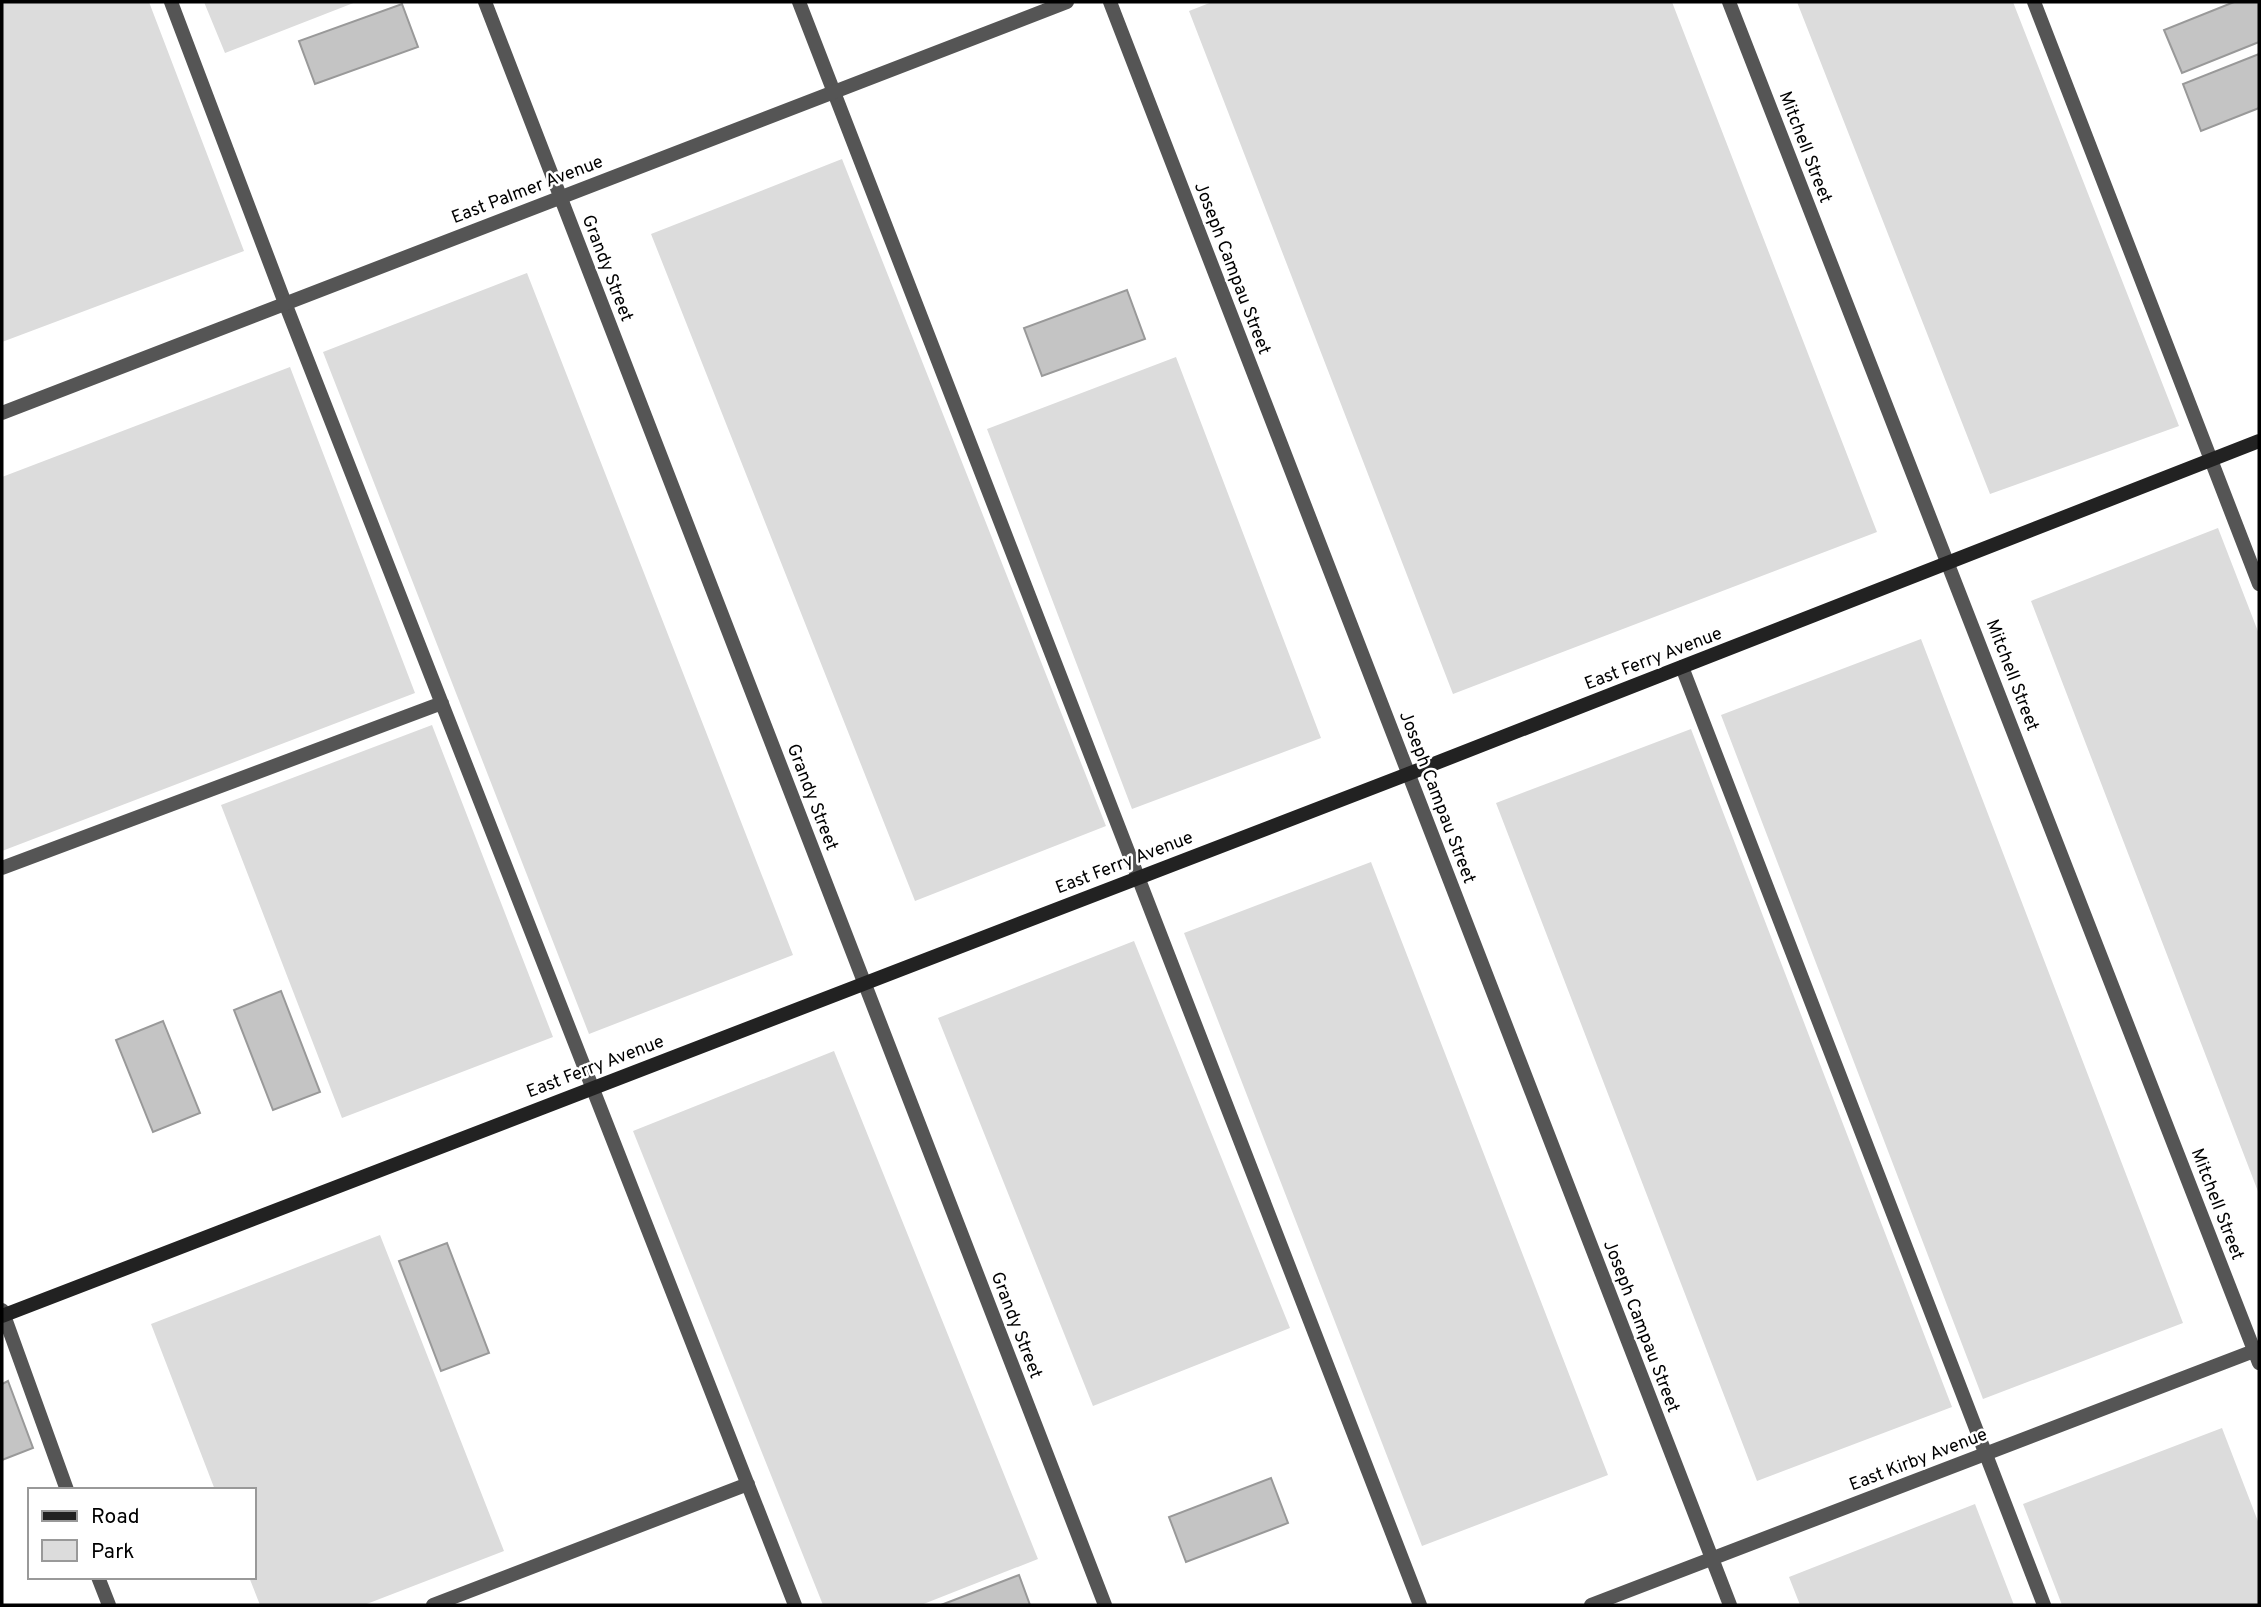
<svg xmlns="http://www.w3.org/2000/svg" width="2261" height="1607" font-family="Overpass,sans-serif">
<rect width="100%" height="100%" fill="#fff"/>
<!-- green -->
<path fill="#dcdcdc" d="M2,2H149L244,251L2,342Z
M204,2H356L225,53Z
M1212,2H1672L1877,532L1453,694L1189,11Z
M1797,2H2013L2179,426L1990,494Z
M842,159L1106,826L915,901L651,234Z
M527,273L793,955L589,1034L323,352Z
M1176,357L1321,738L1132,809L987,429Z
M290,367L415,693L2,851V477Z
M2218,528L2259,634V1194L2031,601Z
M1921,639L2183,1323L1983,1399L1721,715Z
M432,725L553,1037L342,1118L221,805Z
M1691,729L1952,1407L1757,1481L1496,803Z
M1371,862L1608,1475L1422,1546L1184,933Z
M1134,941L1290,1328L1093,1406L938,1018Z
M834,1051L1038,1559L921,1605H823L633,1131Z
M380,1235L504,1551L364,1605H260L249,1577H254V1490H215L151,1324Z
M2222,1428L2259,1524V1605H2062L2023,1504Z
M1975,1504L2014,1605H1800L1789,1577Z"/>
<!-- building -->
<path fill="#c4c4c4" stroke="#999" stroke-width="2" d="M2234,2H2259V42L2182,73L2164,30Z
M402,4L418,47L315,84L299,41Z
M2259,54V108L2201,131L2183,84Z
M1127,290L1145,339L1042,376L1024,328Z
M281,991L320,1092L273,1110L234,1010Z
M163,1021L200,1113L153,1132L116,1040Z
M447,1243L489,1353L441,1371L399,1261Z
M8,1381L33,1448L2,1460V1384Z
M1271,1478L1288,1523L1186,1562L1169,1517Z
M1019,1575L1030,1605H941Z"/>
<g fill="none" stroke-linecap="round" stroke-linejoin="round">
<!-- lane -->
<path stroke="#555" stroke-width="14" d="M171,2L285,303L795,1605
M799,2L1420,1605
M2034,2L2259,584
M1682,667L2044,1605
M2,868L442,703
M2,1310L67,1490
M98,1577L109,1605
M433,1605L748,1484"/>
<!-- street -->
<path stroke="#555" stroke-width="14" d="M485,2L1105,1605
M1110,2L1730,1605
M1729,2L2259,1363
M2,413L1067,2
M1591,1605L2259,1349"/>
<!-- secondary -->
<path stroke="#222" stroke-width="14" d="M2,1316L1408,774L2259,441"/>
</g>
<g text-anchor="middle" stroke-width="5" stroke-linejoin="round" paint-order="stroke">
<!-- street labels -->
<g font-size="18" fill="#000" stroke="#fff">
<text transform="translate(1806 147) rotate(69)" y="6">Mitchell Street</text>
<text transform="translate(527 189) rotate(-21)" y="6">East Palmer Avenue</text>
<text transform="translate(608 268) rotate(69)" y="6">Grandy Street</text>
<text transform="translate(1233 268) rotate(69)" y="6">Joseph Campau Street</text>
<text transform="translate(1653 658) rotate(-21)" y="6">East Ferry Avenue</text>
<text transform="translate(2013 675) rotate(69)" y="6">Mitchell Street</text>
<text transform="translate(813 797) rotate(69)" y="6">Grandy Street</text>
<text transform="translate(1438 797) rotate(69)" y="6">Joseph Campau Street</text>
<text transform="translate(1124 862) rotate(-21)" y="6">East Ferry Avenue</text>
<text transform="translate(595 1066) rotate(-21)" y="6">East Ferry Avenue</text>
<text transform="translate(2218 1204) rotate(69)" y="6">Mitchell Street</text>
<text transform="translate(1017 1325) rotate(69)" y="6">Grandy Street</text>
<text transform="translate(1642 1326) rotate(69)" y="6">Joseph Campau Street</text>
<text transform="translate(1918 1459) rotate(-21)" y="6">East Kirby Avenue</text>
</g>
</g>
<!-- border -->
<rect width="2261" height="1607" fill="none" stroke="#000000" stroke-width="7"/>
<!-- legend -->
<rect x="28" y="1488" width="228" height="91" fill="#ffffff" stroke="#999999" stroke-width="2"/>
<rect x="42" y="1511" width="35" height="10" fill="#222222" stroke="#999999" stroke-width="2"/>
<text x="91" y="1523" font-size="21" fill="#000000">Road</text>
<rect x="42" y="1540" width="35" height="21" fill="#dcdcdc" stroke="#999999" stroke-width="2"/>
<text x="91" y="1558" font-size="21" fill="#000000">Park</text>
</svg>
